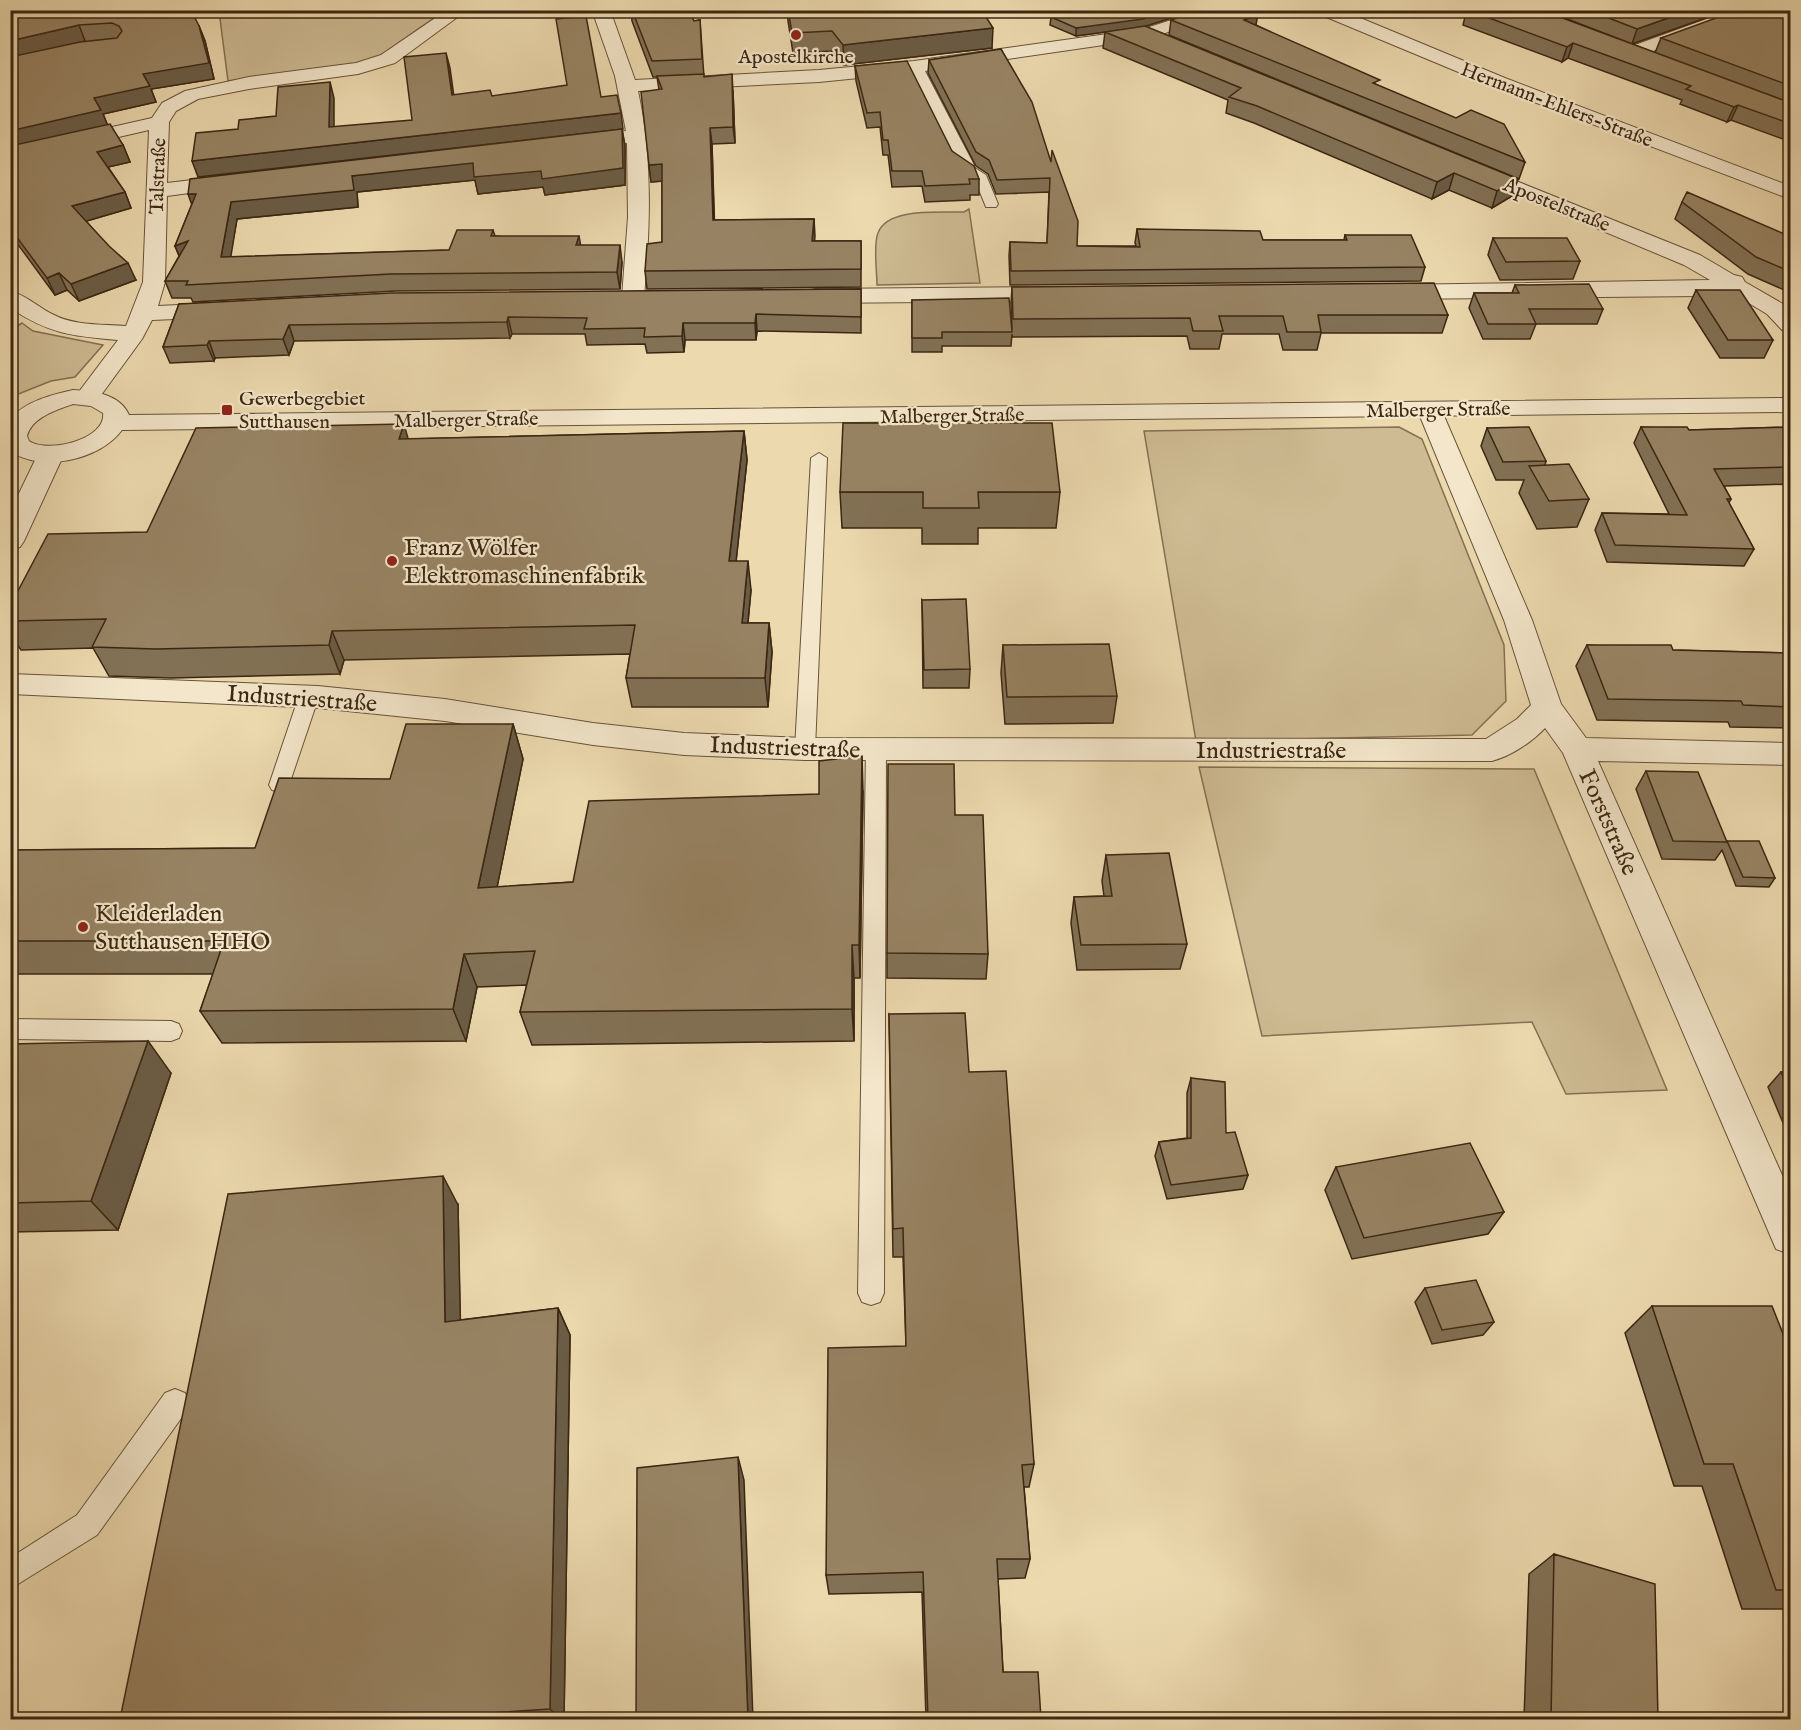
<svg xmlns="http://www.w3.org/2000/svg" width="1801" height="1730" font-family="'IM FELL English',serif">
<rect width="100%" height="100%" fill="#ecd9ae"/>
<filter id="stains"><feTurbulence type="fractalNoise" baseFrequency=".00333" numOctaves="4"/><feColorMatrix values="0 0 0 0 .2 0 0 0 0 .09 0 0 0 0 .02 0 0 0 .5 -.17"/></filter>
<radialGradient id="worn" r=".72"><stop offset=".6" stop-color="#630" stop-opacity="0"/><stop offset="1" stop-color="#630" stop-opacity=".3"/></radialGradient>
<!-- green -->
<path fill="#cebb93" stroke="#847052" stroke-width="1.5" d="M350,10L444,11L378,57L353,65L228,81L219,11Z
M969,209L980,283L877,285C877,272 873,244 878,233C887,207 940,213 964,212Z
M22,323L33,331L103,345L75,377L51,381L11,397V330Z
M1399,427L1422,439L1504,645L1506,701L1472,735L1196,741L1144,431Z
M1199,767L1534,769L1667,1090L1566,1094L1532,1022L1262,1036Z"/>
<g fill="none" stroke-linecap="round" stroke-linejoin="round">
<defs>
<path id="service" d="M964,161L986,175L998,204L996,207H986L975,180L957,165Z
M819,453L827,458L815,749L812,754L805,756L798,754L795,749L811,458Z
M309,689L316,691L319,696L289,785L286,790L279,792L272,790L269,785L299,696L302,691Z
M876,742L883,744L886,749L884,1293L880,1302L871,1305L862,1302L858,1293L866,749L869,744Z
M10,1019L171,1021L179,1024L182,1031L179,1038L171,1041L10,1039Z
M175,1389L185,1393L189,1403L185,1413L97,1535L10,1589V1558L77,1515L165,1393Z"/>
<path id="minor" d="M447,10H467L395,63L358,74L249,89L198,99L176,111L169,122L167,183L234,175L241,177L244,181L241,185L234,187L167,196L165,282L158,306L221,303L229,305L233,310L229,315L221,317L152,320L142,339L96,402L87,404L78,402L75,397L118,340C71,336 50,334 10,308V291C26,295 38,307 52,314C74,326 102,324 126,326L143,282L149,130L10,162V150L152,118L162,103L185,91L249,77L356,63L381,55Z
M592,10H610L635,80L819,70L914,61L1143,29L1203,10H1231L1229,14L1145,39L925,71L974,165L971,169H957L954,165L908,73L819,82L638,91C653,159 650,228 644,297L641,302L633,304L625,302L622,297L628,217L627,143L580,148L573,146L570,142L573,138L580,136L626,131L615,76Z
M1765,10H1790V18L1721,26L1631,59L1624,57L1622,53L1624,49L1712,17Z
M1474,164L1700,255L1734,275L1742,277L1745,282L1783,304L1790,312V332L1782,330L1767,314L1727,290L1702,296L1394,299L1386,297L1383,292L1386,287L1394,285L1710,280L1684,265L1467,174L1464,170L1467,166Z
M1057,287L1065,289L1068,294L1065,299L1057,301L815,303L807,301L804,296L807,291L815,289Z
M1429,402L1438,404L1441,409L1532,620L1561,704L1586,738L1790,743V765L1598,761L1790,1193V1254L1776,1249L1563,753L1545,728C1532,742 1511,756 1492,761L805,760L684,755L593,745L445,721L318,708L10,694V674L318,686L445,699L593,723L684,733L805,738L1486,739L1517,719L1531,705L1504,620L1417,409L1420,404Z
M51,446L60,449L64,454L24,541L20,547L10,550V512L38,454L42,449Z"/>
<path id="tertiary" d="M1317,10H1341L1505,78L1790,186V199L1492,86L1319,14Z
M73,390C94,391 120,394 129,415L1790,398V412L122,430C100,460 41,473 10,451V419C26,401 51,395 73,390ZM73,404L91,406L103,413C107,439 48,454 29,441L27,436C32,417 57,410 73,404Z"/>
</defs>
<!-- service casing -->
<use href="#service" stroke="#675339" stroke-width="2"/>
<!-- minor casing -->
<use href="#minor" stroke="#675339" stroke-width="2"/>
<!-- tertiary casing -->
<use href="#tertiary" stroke="#675339" stroke-width="2"/>
<!-- service -->
<use href="#service" fill="#f3e6ca" fill-rule="evenodd"/>
<!-- minor -->
<use href="#minor" fill="#f3e6ca" fill-rule="evenodd"/>
<!-- tertiary -->
<use href="#tertiary" fill="#f3e6ca" fill-rule="evenodd"/>
</g>
<!-- wall -->
<path fill="#827155" stroke="#3b2612" stroke-width="1.5" d="M10,10L199,26L205,41L214,79L151,89L156,102L103,114L107,124L123,145L130,162L108,167L125,192L131,208L86,221L136,280L79,301L67,290L55,295L14,239L10,240Z
M631,10H688L694,21L700,20L704,77L733,91L735,143L712,144L714,220L814,219V241H861V287L647,289L645,271L662,242V181L651,182L649,165L659,90L657,77H653L632,21Z
M787,10H971L992,48L844,65L833,51L793,53L788,21Z
M1095,10H1196L1143,27L1518,179L1512,196L1492,208L1449,190L1432,199L1254,123L1226,113L1228,100L1103,48L1105,32L1076,36L1050,25L1051,17Z
M1450,10H1541L1655,53L1661,38L1791,10V142L1731,120L1727,122L1680,104L1682,100L1568,58L1562,62L1463,25L1465,17Z
M1544,10H1744L1717,14L1632,44Z
M1171,20L1256,25L1379,86L1525,162L1519,179L1169,35Z
M1001,49L1077,246H1136L1135,243L1137,229L1263,240H1344L1345,235L1425,267L1421,281L1010,285L1009,256L1010,242L1047,243L1049,192L996,194L988,174L976,166L928,73L929,60Z
M855,66L952,151L979,179V195H970V200L925,202L922,186L892,187L888,155H883L880,127L867,128L856,81Z
M622,129L625,146V185L545,195L543,187L478,194L475,180L357,192L358,207L237,219L230,257L449,250L493,230L495,236L580,245L622,262L620,289L396,291L193,302L191,298H172L165,281L179,256L175,246L192,204Z
M1682,202L1791,238V293L1748,274L1675,219Z
M1493,238L1580,261L1573,279L1500,280L1488,255Z
M1515,285L1603,309L1597,324H1536L1530,339H1483L1469,308L1474,293H1512Z
M1012,287L1448,315L1442,333H1321L1317,350H1283L1279,334H1222L1219,349H1190L1187,336L1012,337V334L1011,346H942V352H912V300L1012,328L1011,304Z
M861,289V333L757,331L756,340H685L684,352L647,353L645,344L587,345L585,334H512L510,338L294,341L289,355L215,358L214,361L170,363L163,347L179,304Z
M1696,290L1773,340L1764,358H1720L1688,308Z
M1641,427L1689,430L1791,427V484L1724,486L1731,499L1729,503L1754,549L1744,566L1607,562L1595,530L1602,513L1669,514L1634,443Z
M1487,428L1546,461L1545,465L1589,499L1577,527L1537,529L1519,493L1524,480H1496L1481,446Z
M744,431L747,460L736,561L751,590L748,623H769L772,652L768,707H632L626,678L630,654L344,660L340,674L171,678L109,676L93,648L21,650L10,634V606L147,532L408,439Z
M840,492H1060L1056,528H978V544H922V528H842Z
M922,600L970,669L969,688H923Z
M1003,645L1117,696L1113,723L1005,724L1001,673Z
M1587,645L1673,650L1791,653V728L1730,727L1728,722L1597,720L1576,666Z
M513,724L523,759L497,887L573,882L819,794L863,791L860,978H854V1041L532,1045L520,1012L527,985L477,987L466,1041L222,1043L200,1011L213,974H10V850L255,848L390,779Z
M1646,771L1727,842V841L1775,878L1769,887L1736,886L1722,850L1715,860L1662,859L1636,789Z
M955,815L988,954L986,979L887,978V953Z
M1106,855L1187,944L1180,969L1077,970L1071,923L1074,897L1104,896L1102,881Z
M889,1014L969,1072L1034,1464L1029,1487H1024L1030,1559L1025,1578L998,1579L1003,1672L1041,1719H926L922,1592L829,1594L826,1575L906,1346L903,1257H893Z
M10,1044L171,1073L118,1230L10,1232Z
M1781,1072H1791V1142L1768,1087Z
M1191,1078L1226,1133L1248,1175L1243,1189L1167,1199L1155,1156L1159,1142L1187,1138V1093Z
M1336,1167L1504,1212L1488,1234L1352,1259L1325,1190Z
M458,1205L460,1320L558,1308L570,1335L564,1719H120Z
M1425,1288L1494,1322L1483,1335L1432,1344L1415,1302Z
M1652,1306L1791,1354V1609H1742L1702,1486H1674L1625,1333Z
M1554,1554L1658,1719H1524L1529,1574Z"/>
<!-- shaded-wall -->
<path fill="#6a5c45" stroke="#3b2612" stroke-width="1.5" d="M1170,10H1196L1143,27L1076,36V28Z
M1691,10H1744L1717,14L1632,44L1637,29Z
M1258,14L1255,30L1244,20Z
M79,25L85,41L10,59V41Z
M199,26L205,41L214,79L151,89L156,102L103,114L108,126L10,149V131L94,98L143,74Z
M993,28L992,48L844,65L843,45Z
M1573,43L1568,58L1562,62L1567,47Z
M446,53L450,68L456,111L452,95Z
M732,74L733,91L735,143L733,127Z
M330,82L334,98V143L329,127Z
M1738,105L1731,120L1727,122L1734,107Z
M621,113L623,129L198,177L192,161Z
M710,128L712,144L715,237L713,220Z
M622,129L625,146V185L545,195L543,187L478,194L475,180L357,192L358,207L237,219L228,274L221,257L231,202L352,176Z
M123,145L130,162L104,168L97,152Z
M662,164L664,181L651,182L649,165Z
M1454,173L1449,190L1432,199L1437,182Z
M1518,179L1512,196L1492,208L1497,191Z
M125,192L131,208L80,223L72,206Z
M188,194H196L194,211Z
M814,219L815,236L813,258L812,241Z
M10,231L14,239L10,240Z
M579,236L582,253L576,245Z
M188,241L182,262L175,246Z
M620,245L622,262L620,289L617,272Z
M128,263L136,280L79,301L71,284Z
M59,273L67,290L55,295L47,278Z
M756,314L757,331L756,340L755,323Z
M508,317L512,334L510,338L507,322Z
M683,323L685,340L684,352L682,336Z
M289,325L294,341L289,355L283,339Z
M209,341L215,358L214,361L207,345Z
M404,424L412,453L399,439Z
M744,431L747,460L733,590L729,561Z
M748,561L751,590L745,652L742,623Z
M769,623L772,652L768,707L765,678Z
M332,631L344,660L340,674L329,645Z
M513,724L523,759L490,922L478,888Z
M862,756L863,791L860,978L859,945Z
M852,945L854,978V1041L852,1009Z
M464,954L477,987L466,1041L453,1009Z
M148,1041L171,1073L118,1230L91,1201Z
M443,1176L458,1205L461,1349L445,1322Z
M558,1308L570,1335L564,1719H560L550,1709Z
M738,1457L744,1480L753,1719H748Z"/>
<!-- building -->
<path fill="#978363" stroke="#3b2612" stroke-width="1.5" d="M10,10H191L199,26L209,63L143,74L150,86L94,98L101,110L10,131V57L80,42L117,38L122,31L119,26L112,23L79,25L10,41Z
M632,10H688L694,21L700,20L702,59L652,61Z
M788,10H971L973,13L983,12L993,28L843,45L832,31L792,33Z
M1095,10H1170L1143,19L1076,28L1051,17Z
M1201,10H1249L1258,14L1244,20L1380,80L1373,83L1456,118L1471,110L1504,124L1525,162L1171,20Z
M1468,10H1541L1791,103V124L1738,105L1734,107L1686,89L1691,86L1573,43L1567,47Z
M1588,10H1691L1637,29Z
M1752,10H1791V86L1661,38L1727,14Z
M586,16L601,97L617,95L621,113L192,161L196,133L238,129L239,120L276,116L278,87L330,82L329,127L412,120L404,57L446,53L452,95L490,90L492,96L567,85L556,19Z
M1145,26L1518,179L1497,191L1454,173L1437,182L1257,106L1229,97L1241,88L1105,32Z
M1001,49L1032,102L1051,162L1052,150L1078,221L1077,246L1140,247L1137,229L1260,231L1263,240H1347L1345,235H1411L1425,267L1011,271L1010,242L1047,243L1050,178L997,180L989,160L976,152L929,60Z
M907,61L952,151L974,166L979,179H969L970,184L925,186L922,171H892L888,140H883L880,112L867,113L855,66Z
M704,74V77L732,74L733,127L710,128L713,220L814,219L812,241H861V269L645,271L647,244L662,242V164L649,165L641,92L662,89L657,76Z
M110,124L123,145L97,152L125,192L72,206L109,246L128,263L71,284L59,273L47,278L10,228V146Z
M622,129L623,168L542,179L541,171L474,177L473,163L352,176L354,190L231,202L221,257L449,250L457,230H493L491,236H579L576,245H620L617,272L391,274L186,285L188,281H165L188,241L175,246L196,194H188L190,179Z
M1687,192L1782,233L1791,238V272L1756,257L1682,202Z
M1493,238H1567L1580,261L1506,262Z
M1434,283L1448,315H1318L1321,332H1287L1283,316H1219L1223,331H1193L1190,318L1013,319L1012,287Z
M1589,284L1603,309H1529L1536,324H1488L1474,293H1519L1515,285Z
M861,289V317L756,314L755,323H683L682,336L644,337L645,328L584,329L587,318L508,317L507,322L289,325L283,339L209,341L207,345L163,347L179,304L391,293Z
M1696,290H1740L1773,340H1728Z
M1009,298L1012,332H942V338H912V300Z
M843,423H1052L1060,492H978L979,508H923V492H840Z
M404,424L399,439L744,431L729,561H748L742,623H769L765,678H626L635,625L332,631L329,645L156,649L92,647L106,619L10,621V606L48,534L147,532L196,428Z
M1529,427L1546,461L1503,462L1487,428Z
M1641,427H1687L1689,430L1791,427V467L1714,469L1731,499H1727L1754,549L1615,545L1602,513L1687,515Z
M1569,464L1589,499L1549,501L1529,466Z
M966,599L970,669L924,670L922,600Z
M1109,644L1117,696L1007,697L1003,645Z
M1587,645H1671L1673,650L1791,653V707L1743,705L1741,701L1608,699Z
M406,724H513L478,888L573,882L589,801L819,794V761L862,756L859,945H852V1009L520,1012L535,951L464,954L453,1009L200,1011L224,941H10V850L255,848L279,778L390,779Z
M888,764H954L955,815H983L988,954L887,953Z
M1646,771L1698,772L1727,842L1673,841Z
M1727,841H1759L1775,878L1743,877Z
M1169,853L1187,944L1081,945L1074,897L1112,896L1106,855Z
M965,1013L969,1072L1006,1071L1034,1464L1022,1465L1030,1559H997L1003,1672H1038L1041,1719H928L923,1572L826,1575L828,1348L906,1346L903,1228L893,1229L889,1014Z
M148,1041L91,1201L10,1203V1044Z
M1781,1072H1791V1095Z
M1191,1078L1225,1082L1226,1133L1235,1132L1248,1175L1171,1185L1159,1142L1191,1138Z
M1470,1143L1504,1212L1364,1238L1336,1167Z
M443,1176L445,1322L558,1308L550,1709L430,1717V1719H120L228,1194Z
M1476,1280L1494,1322L1442,1330L1425,1288Z
M1652,1306H1772L1791,1354V1590H1776L1733,1464H1704Z
M738,1457L748,1719H636L637,1468Z
M1554,1554L1655,1584L1658,1719H1551Z"/>
<!-- markers -->
<g fill="#8f2418" stroke="#f3e6ca" stroke-width="2">
<circle cx="796" cy="35" r="6"/>
<rect x="221" y="404" width="12" height="12" rx="3"/>
<circle cx="392" cy="561" r="6"/>
<circle cx="83" cy="927" r="6"/>
</g>
<g text-anchor="middle" stroke-width="4.5" stroke-linejoin="round" paint-order="stroke">
<!-- far-poi labels -->
<g font-size="20" fill="#3b2612" stroke="#f3e6ca">
<text x="796" y="63">Apostelkirche</text>
<text x="239" y="405" text-anchor="start">Gewerbegebiet<tspan x="239" dy="23">Sutthausen</tspan></text>
</g>
<!-- far-street labels -->
<g font-size="20" fill="#3b2612" stroke="#f3e6ca">
<text transform="translate(1557 104) rotate(21)" y="7">Hermann-Ehlers-Straße</text>
<text transform="translate(157 176) rotate(-88)" y="7">Talstraße</text>
<text transform="translate(1557 204) rotate(22)" y="7">Apostelstraße</text>
<text transform="translate(1438 409) rotate(-1)" y="7">Malberger Straße</text>
<text transform="translate(952 415) rotate(-1)" y="7">Malberger Straße</text>
<text transform="translate(466 419) rotate(-1)" y="7">Malberger Straße</text>
</g>
<!-- poi labels -->
<g font-size="24" fill="#3b2612" stroke="#f3e6ca" text-anchor="start">
<text x="404" y="555">Franz Wölfer<tspan x="404" dy="28">Elektromaschinenfabrik</tspan></text>
<text x="95" y="921">Kleiderladen<tspan x="95" dy="28">Sutthausen HHO</tspan></text>
</g>
<!-- street labels -->
<g font-size="24" fill="#3b2612" stroke="#f3e6ca">
<text transform="translate(302 698) rotate(4)" y="8">Industriestraße</text>
<text transform="translate(785 747) rotate(2)" y="8">Industriestraße</text>
<text x="1271" y="758">Industriestraße</text>
<text transform="translate(1609 822) rotate(66)" y="8">Forststraße</text>
</g>
</g>
<!-- margin -->
<rect width="1801" height="1730" fill="none" stroke="#ecd9ae" stroke-width="36"/>
<rect x="12" y="12" width="1777" height="1706" fill="none" stroke="#3b2612" stroke-width="3"/>
<rect x="18" y="18" width="1765" height="1694" fill="none" stroke="#3b2612" stroke-width="1.5"/>
<rect width="100%" height="100%" filter="url(#stains)"/>
<rect width="100%" height="100%" fill="url(#worn)"/>
</svg>
